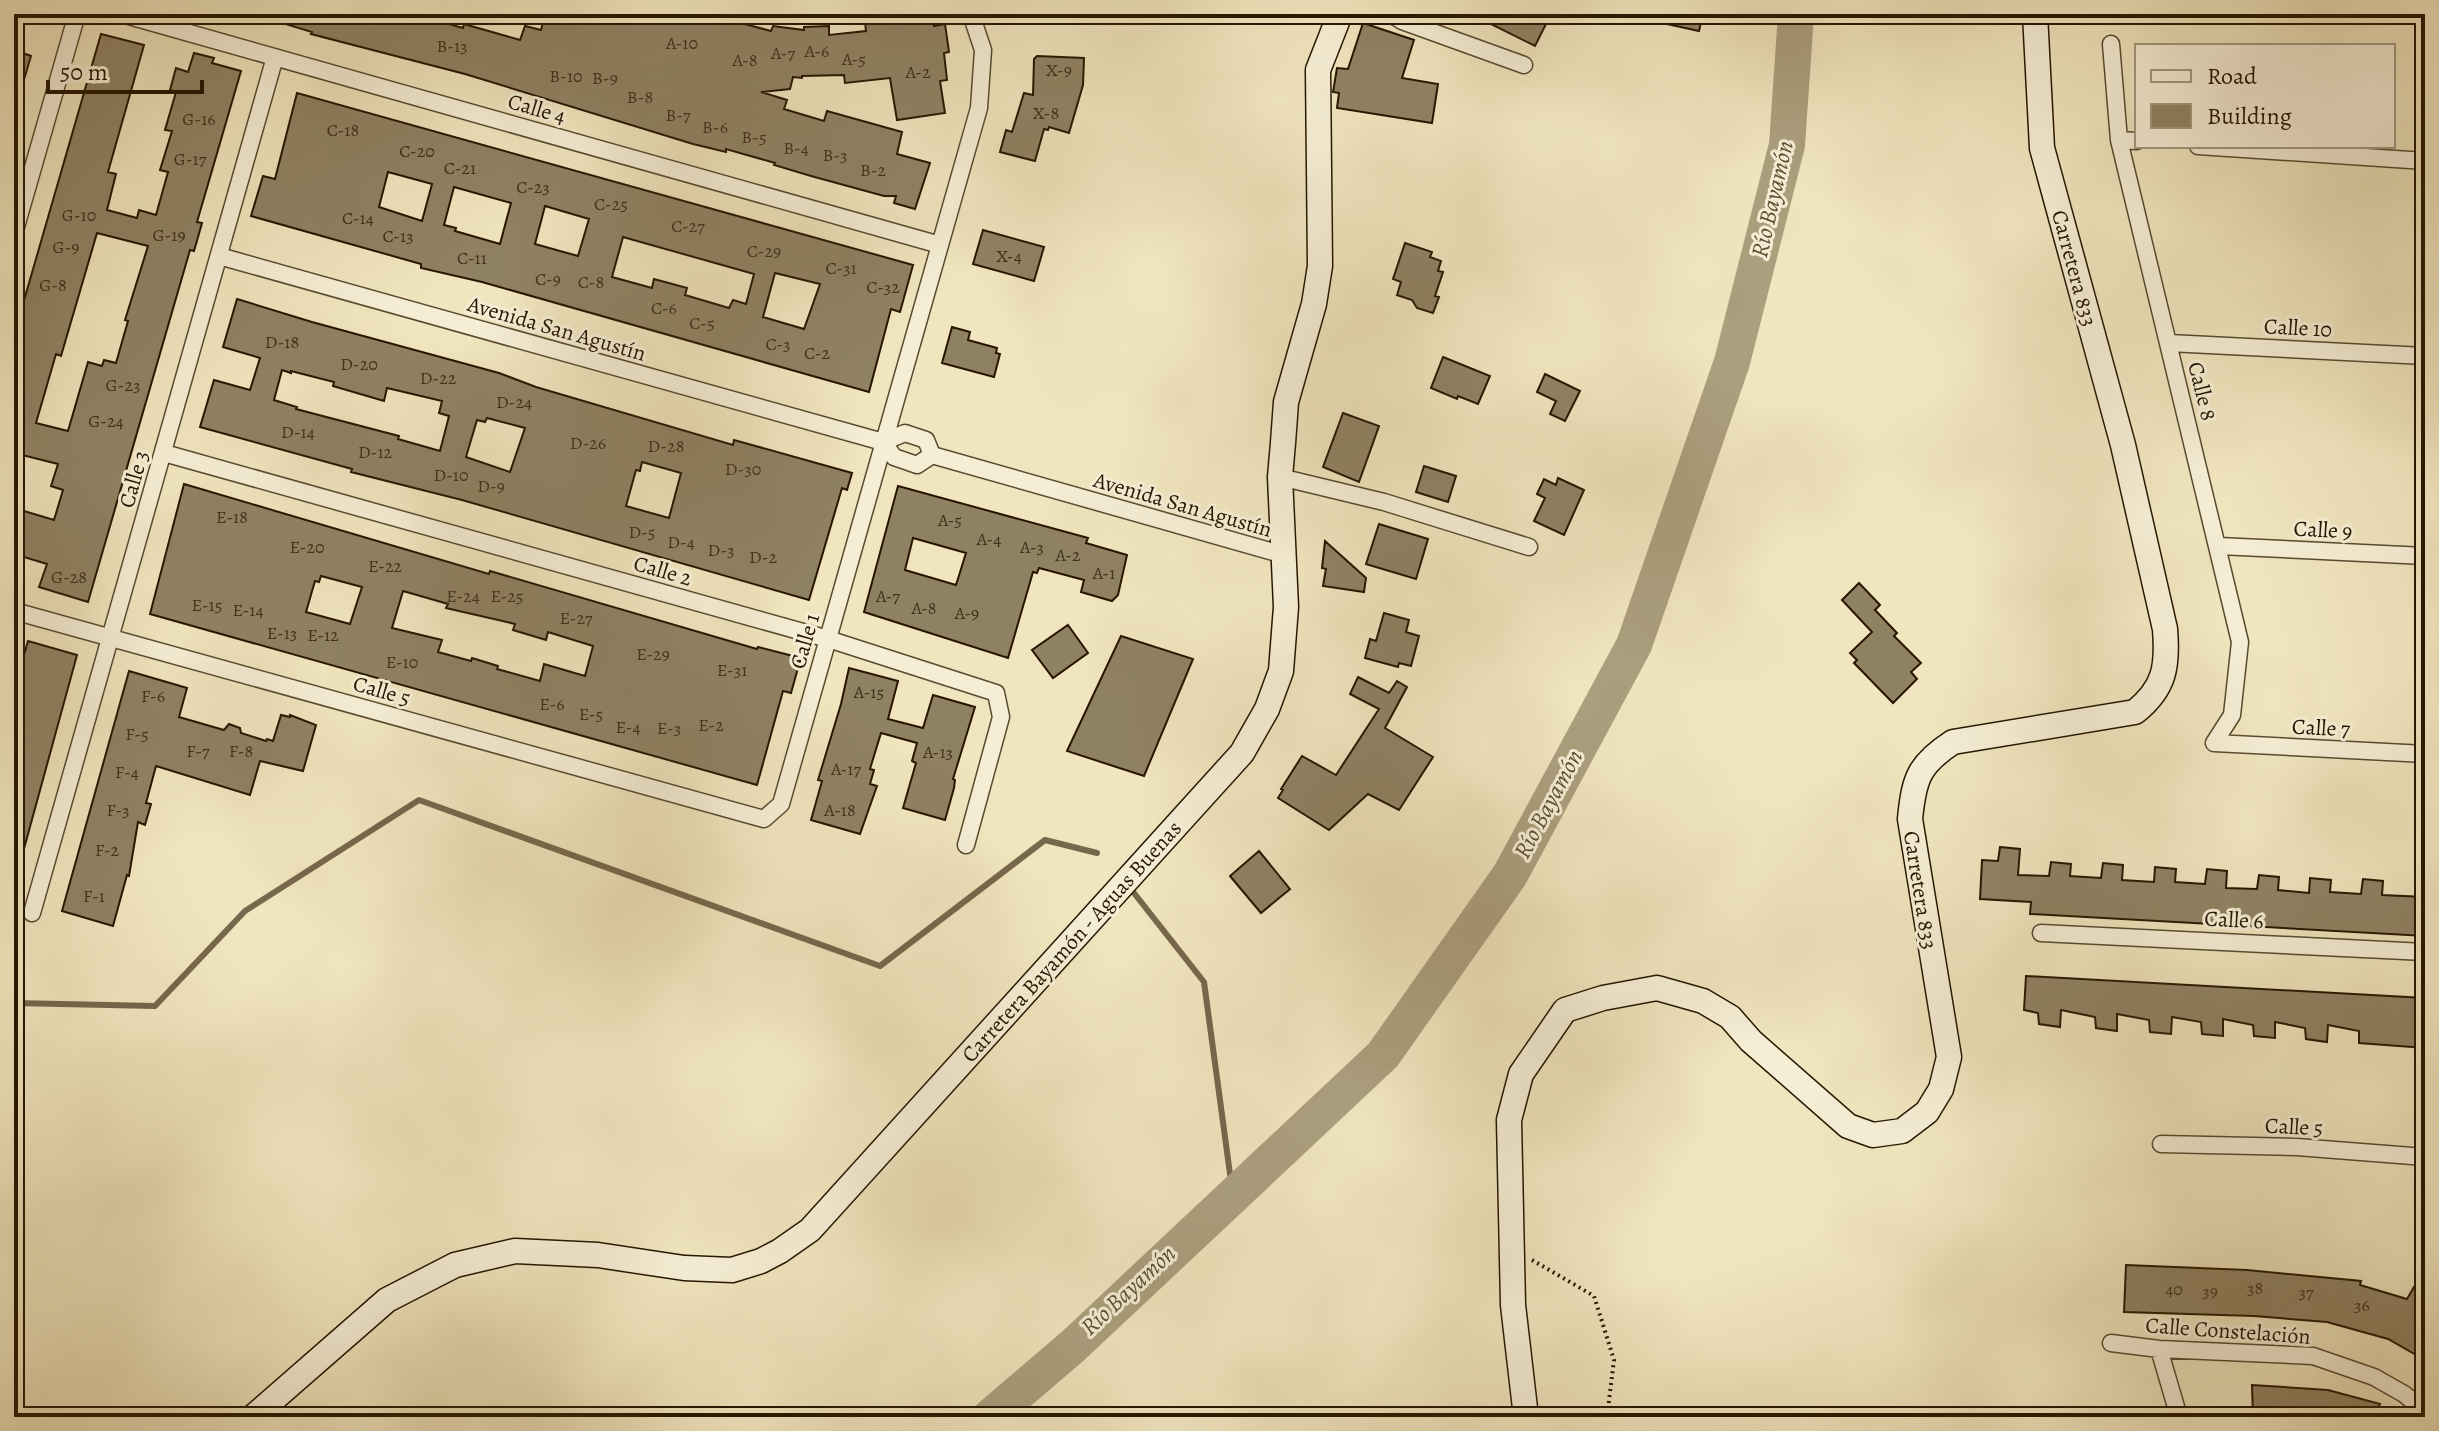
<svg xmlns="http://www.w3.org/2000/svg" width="2439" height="1431" font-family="Alegreya,serif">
<rect width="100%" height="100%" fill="#f0e5be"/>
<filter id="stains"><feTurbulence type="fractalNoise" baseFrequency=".0025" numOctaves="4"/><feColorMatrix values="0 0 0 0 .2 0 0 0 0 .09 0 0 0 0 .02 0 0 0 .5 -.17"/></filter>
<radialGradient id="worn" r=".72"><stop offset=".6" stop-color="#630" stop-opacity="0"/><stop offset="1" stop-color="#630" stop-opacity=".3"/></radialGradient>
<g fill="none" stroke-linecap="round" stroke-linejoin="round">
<!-- stream -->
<path stroke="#76684c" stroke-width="6" d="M1134,893L1204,982L1233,1196
M14,1003L155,1006L245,911L419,800L880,966L1045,840L1097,853"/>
<!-- river -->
<path stroke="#ab9f7e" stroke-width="36" d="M990,1417L1073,1346L1383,1055L1510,875L1634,645L1732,362L1787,145L1796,14"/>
</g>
<!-- building -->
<path fill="#8f8263" stroke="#261601" stroke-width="2" fill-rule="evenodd" d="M266,14H413L463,28L464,24L520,40L525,26L541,30L545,14H722L734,17L733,21L771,31L773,26L804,30V27L829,26V35L866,31L864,14H933L934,26L945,24L949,52L944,53L947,80L940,81L945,113L897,120L890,78L845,83L844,75L802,76V78L793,77L790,89L761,92L787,100L784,109L824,121L827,111L902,132L897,154L930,163L915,209L894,203L896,196H884L811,176L774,165L775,163L726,149V152L693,144L465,74L311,34L312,32L266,18Z
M1471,14H1551L1535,46Z
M1654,14H1703L1699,31L1653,21Z
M1363,23L1414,40L1402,78L1438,84L1432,123L1337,108L1339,93L1333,92L1337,68L1348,69Z
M101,34L144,45L108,172L116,174L107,210L137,218L139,210L156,215L168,172L160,170L172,131L165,130L176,92L170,90L176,68L188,72L194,53L214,58L212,63L241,71L197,222L202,223L194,251L190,250L88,602L39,587L47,564L14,554V508L54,520L63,490L51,486L58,464L14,453V335ZM97,233L148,246L125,320L128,321L116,363L104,360L102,366L88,362L68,431L36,423L56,354L61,356Z
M14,50L31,56L18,100L14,99Z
M1037,56L1084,58L1083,85L1069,133L1049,127L1048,130L1044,129L1035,161L1000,152L1006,130L1012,132L1024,93L1033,95L1034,59Z
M297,93L913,265L900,312L891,309L869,392L482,282L421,268V264L251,216L263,176L275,179ZM388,172L432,184L422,221L379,207ZM454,187L511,203L500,244L455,231L456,228L444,225ZM545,206L589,219L578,256L535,244ZM623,237L754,274L746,304L733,300L729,308L685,295L687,288L654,279L652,288L612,277ZM775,273L820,284L804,329L763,317Z
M983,230L1044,247L1034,281L973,264Z
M1405,243L1432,252L1430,257L1441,261L1438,271L1443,272L1435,296L1439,297L1433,313L1417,308L1412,300L1397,295L1401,282L1393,279Z
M237,299L312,322L499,373L536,387L733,445L734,440L852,473L847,490L842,488L809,600L462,500L351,472L352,469L200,427L214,380L250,390L260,358L223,347ZM282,370L291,373V371L334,382L333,386L384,401L387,388L442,401L439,413L449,416L440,451L398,439L399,436L296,409L297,407L274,400ZM487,418L525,428L510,472L466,457L477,420L485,422ZM642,462L681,473L669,518L626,506L636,470L640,471Z
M952,327L970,332L968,340L997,348L996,353L1000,354L994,377L942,363Z
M1443,357L1490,376L1478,404L1458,396L1457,399L1431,388Z
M1545,374L1580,391L1565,421L1550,414L1556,401L1537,392Z
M1343,413L1379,426L1359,482L1323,467Z
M1424,466L1456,476L1448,502L1416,492Z
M1558,478L1584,490L1564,535L1534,521L1545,498L1537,494L1544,479L1556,485Z
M184,484L489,574L490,571L757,649L758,647L793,656L792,659L800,661L791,693L783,691L757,785L150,614ZM321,576L362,587L350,624L306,612L315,581L319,582ZM403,591L448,604L446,608L515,624L513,630L546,640L548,632L593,646L585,676L544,664L540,681L497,669L498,666L472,658L471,661L438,652L442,640L392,628Z
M898,486L1088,538L1086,543L1127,555L1118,595L1112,601L1081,592L1084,580L1039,568L1037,573L1033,572L1008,658L864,612ZM913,538L966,553L956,585L905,570Z
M1379,524L1428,539L1416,579L1366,564Z
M1325,541L1366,578L1364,592L1323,586L1326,569L1322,568Z
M1859,583L1880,605L1875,610L1897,633L1894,636L1921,663L1911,672L1917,679L1893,703L1854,663L1857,660L1850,653L1872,632L1842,600Z
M1384,613L1409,620L1406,632L1419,636L1411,666L1399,663L1398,667L1365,658L1370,639L1376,641Z
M1068,625L1088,653L1053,678L1032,650Z
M1121,636L1193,659L1144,776L1067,751Z
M28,641L77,655L19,867L14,866V689Z
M849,668L898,681L888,719L923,728L933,695L975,707L953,779L955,780L954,788L945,820L903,808L916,763L912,761L917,743L881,733L870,769L874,770L870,784L877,786L860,834L811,820L822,781L818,780L841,704Z
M129,671L187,688L179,717L224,730L229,724L240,728L241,733L266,741L267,739L273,741L281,715L290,717V715L316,725L303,771L260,761L250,795L156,766L146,803L151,804L145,825L138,822L129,876L127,875L113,926L62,911Z
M1358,677L1389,693L1397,681L1407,687L1385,728L1433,757L1399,810L1368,794L1329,830L1278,798L1283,790L1281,789L1302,756L1336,775L1379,709L1350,694Z
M2000,847L2020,849L2018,875L2049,876L2051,862L2071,864L2070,876L2101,878L2103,863L2123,865L2122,880L2154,882L2155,867L2176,869L2175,882L2205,884L2207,869L2227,871L2226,888L2257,889L2259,875L2279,877L2278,890L2309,893L2310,878L2331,880L2330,892L2361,894L2363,879L2383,881L2382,895L2425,897V936L2030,914L2031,902L1980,899L1982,860L1998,861Z
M1259,851L1290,889L1261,913L1230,876Z
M2026,976L2425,998V1048L2359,1043V1031L2328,1025L2327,1042L2306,1039L2305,1028L2275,1022V1038L2254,1036L2253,1025L2223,1019V1036L2202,1034L2201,1022L2172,1017L2171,1034L2150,1032L2149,1020L2117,1014V1031L2096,1028L2095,1017L2061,1010L2060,1027L2039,1024L2038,1013L2024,1010Z
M2126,1265L2247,1270L2361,1281L2360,1285L2407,1299L2414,1287L2425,1294V1360L2388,1339L2327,1322L2254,1316L2124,1312Z
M2252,1385L2328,1390L2380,1404L2376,1417H2253Z"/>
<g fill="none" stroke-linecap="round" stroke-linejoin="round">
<defs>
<path id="street" d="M122,14L940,245
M1391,14L1402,21L1524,65
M2111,44L2119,140L2240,642L2232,715L2214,743L2425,754
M2119,140L2137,141
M2198,146L2425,161
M14,234L77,14
M219,256L883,442L905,433L926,440L932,455
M2169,343L2425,356
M883,442L894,457L917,465L932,455L1284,555
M164,453L828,639L996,693L1001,717L966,845
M1280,477L1384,502L1529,547
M2219,546L2425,556
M14,611L764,819L781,804L979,108L983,50L971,14
M32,913L275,57
M2041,933L2425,952
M2161,1144L2297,1147L2425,1157
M2111,1343L2159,1349L2313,1356L2374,1377L2404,1394L2425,1411
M2159,1349L2179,1417"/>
<path id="secondary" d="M253,1417L387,1300L455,1265L515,1251L598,1255L684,1268L732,1270L761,1261L780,1251L810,1230L1242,753L1267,709L1281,671L1286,607L1280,477L1283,443L1286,402L1314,304L1320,266L1318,70L1340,14
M1526,1417L1513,1305L1509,1120L1521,1074L1565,1010L1603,998L1657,988L1703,1001L1730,1017L1751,1041L1848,1126L1873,1135L1902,1131L1927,1112L1941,1089L1949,1057L1910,819C1914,778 1919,764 1953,742L2135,712C2165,688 2168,666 2165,629L2123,445L2042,148L2035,14"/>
</defs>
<!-- street casing -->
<use href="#street" stroke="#584a30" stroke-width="19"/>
<!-- secondary casing -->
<use href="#secondary" stroke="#261601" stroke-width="27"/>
<!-- path -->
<path stroke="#261601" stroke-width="4" stroke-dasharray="2 4" stroke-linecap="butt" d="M1532,1260L1594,1296L1614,1360L1607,1417"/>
<!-- street -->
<use href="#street" stroke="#f5eed5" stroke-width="16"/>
<!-- secondary -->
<use href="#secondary" stroke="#f5eed5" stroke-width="24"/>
</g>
<g text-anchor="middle" stroke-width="6" stroke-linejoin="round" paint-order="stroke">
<!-- number labels -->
<g font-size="18" fill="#40311a">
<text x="682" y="49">A-10</text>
<text x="452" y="52">B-13</text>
<text x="817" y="57">A-6</text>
<text x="783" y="59">A-7</text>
<text x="854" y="65">A-5</text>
<text x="745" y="66">A-8</text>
<text x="1059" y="76">X-9</text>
<text x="918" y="78">A-2</text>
<text x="566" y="82">B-10</text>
<text x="605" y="84">B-9</text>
<text x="640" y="103">B-8</text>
<text x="1046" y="119">X-8</text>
<text x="678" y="121">B-7</text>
<text x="199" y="125">G-16</text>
<text x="715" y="133">B-6</text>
<text x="343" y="136">C-18</text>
<text x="754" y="143">B-5</text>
<text x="796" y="154">B-4</text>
<text x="417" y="157">C-20</text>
<text x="835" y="161">B-3</text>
<text x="190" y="165">G-17</text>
<text x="460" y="174">C-21</text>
<text x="873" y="176">B-2</text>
<text x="533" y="193">C-23</text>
<text x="611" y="210">C-25</text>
<text x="79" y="221">G-10</text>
<text x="358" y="224">C-14</text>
<text x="688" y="232">C-27</text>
<text x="169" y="241">G-19</text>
<text x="398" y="242">C-13</text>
<text x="66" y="253">G-9</text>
<text x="764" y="257">C-29</text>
<text x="1009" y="262">X-4</text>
<text x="472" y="264">C-11</text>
<text x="841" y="274">C-31</text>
<text x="548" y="285">C-9</text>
<text x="591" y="288">C-8</text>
<text x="53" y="291">G-8</text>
<text x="883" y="293">C-32</text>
<text x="664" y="314">C-6</text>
<text x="702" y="329">C-5</text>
<text x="282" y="348">D-18</text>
<text x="778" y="350">C-3</text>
<text x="817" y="359">C-2</text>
<text x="359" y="370">D-20</text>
<text x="438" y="384">D-22</text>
<text x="123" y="391">G-23</text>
<text x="514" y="408">D-24</text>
<text x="106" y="427">G-24</text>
<text x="298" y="438">D-14</text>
<text x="588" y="449">D-26</text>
<text x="666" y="452">D-28</text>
<text x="375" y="458">D-12</text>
<text x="743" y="475">D-30</text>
<text x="451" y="481">D-10</text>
<text x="491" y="492">D-9</text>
<text x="232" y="523">E-18</text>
<text x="950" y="526">A-5</text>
<text x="642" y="538">D-5</text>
<text x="989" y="545">A-4</text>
<text x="681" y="548">D-4</text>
<text x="307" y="553">E-20</text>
<text x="1032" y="553">A-3</text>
<text x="721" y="556">D-3</text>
<text x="1068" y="561">A-2</text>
<text x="763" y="563">D-2</text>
<text x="385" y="572">E-22</text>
<text x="1104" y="579">A-1</text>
<text x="69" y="583">G-28</text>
<text x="463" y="602">E-24</text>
<text x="507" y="602">E-25</text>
<text x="888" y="602">A-7</text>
<text x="207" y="611">E-15</text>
<text x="924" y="614">A-8</text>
<text x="248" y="616">E-14</text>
<text x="967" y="619">A-9</text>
<text x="576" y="624">E-27</text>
<text x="282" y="639">E-13</text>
<text x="323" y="641">E-12</text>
<text x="653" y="660">E-29</text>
<text x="402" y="668">E-10</text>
<text x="732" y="676">E-31</text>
<text x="869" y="698">A-15</text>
<text x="153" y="702">F-6</text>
<text x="552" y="710">E-6</text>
<text x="591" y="720">E-5</text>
<text x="711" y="731">E-2</text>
<text x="628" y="733">E-4</text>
<text x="669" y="734">E-3</text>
<text x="137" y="740">F-5</text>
<text x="198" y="757">F-7</text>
<text x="241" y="757">F-8</text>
<text x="938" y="758">A-13</text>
<text x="846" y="775">A-17</text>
<text x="127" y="778">F-4</text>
<text x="118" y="816">F-3</text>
<text x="840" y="816">A-18</text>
<text x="107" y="856">F-2</text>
<text x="94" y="902">F-1</text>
<text x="2255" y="1294">38</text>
<text x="2174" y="1295">40</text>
<text x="2210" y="1297">39</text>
<text x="2306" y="1298">37</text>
<text x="2362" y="1311">36</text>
</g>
<!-- street labels -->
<g font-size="22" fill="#261601" stroke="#f5eed5">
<text transform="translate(537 108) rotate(16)" y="8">Calle 4</text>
<text transform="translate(2075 268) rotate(75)" y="8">Carretera 833</text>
<text transform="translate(2298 327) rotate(3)" y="8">Calle 10</text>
<text transform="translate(557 328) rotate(16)" y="8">Avenida San Agustín</text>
<text transform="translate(2203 391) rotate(76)" y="8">Calle 8</text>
<text transform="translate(133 479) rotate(-74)" y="8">Calle 3</text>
<text transform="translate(1183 504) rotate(16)" y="8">Avenida San Agustín</text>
<text transform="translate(2323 529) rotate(3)" y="8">Calle 9</text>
<text transform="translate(663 570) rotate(16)" y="8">Calle 2</text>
<text transform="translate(804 641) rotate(-74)" y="8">Calle 1</text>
<text transform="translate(382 690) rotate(16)" y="8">Calle 5</text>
<text transform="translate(2321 727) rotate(3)" y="8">Calle 7</text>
<text transform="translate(1921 890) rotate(81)" y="8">Carretera 833</text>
<text transform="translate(2234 919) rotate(3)" y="8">Calle 6</text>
<text transform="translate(1071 941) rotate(-48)" y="8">Carretera Bayamón - Aguas Buenas</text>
<text transform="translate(2294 1126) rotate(3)" y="8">Calle 5</text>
<text transform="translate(2228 1330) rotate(4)" y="8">Calle Constelación</text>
</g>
<!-- water labels -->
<g font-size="24" font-style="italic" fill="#5b4d33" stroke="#f5eed5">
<text transform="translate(1772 199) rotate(-77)" y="8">Río Bayamón</text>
<text transform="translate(1548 804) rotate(-62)" y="8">Río Bayamón</text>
<text transform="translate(1128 1290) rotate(-43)" y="8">Río Bayamón</text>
</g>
</g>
<!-- margin -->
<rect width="2439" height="1431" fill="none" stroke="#f0e5be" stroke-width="48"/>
<rect x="16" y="16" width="2407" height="1399" fill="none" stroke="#261601" stroke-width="4"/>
<rect x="24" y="24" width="2391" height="1383" fill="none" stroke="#261601" stroke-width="2"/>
<!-- legend -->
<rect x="2135" y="44" width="260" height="104" fill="#f5eed5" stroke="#a29880" stroke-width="2"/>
<rect x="2151" y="70" width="40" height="12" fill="#f5eed5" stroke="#a29880" stroke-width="2"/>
<text x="2207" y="84" font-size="24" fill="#261601">Road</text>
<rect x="2151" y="104" width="40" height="24" fill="#8f8263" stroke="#a29880" stroke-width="2"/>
<text x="2207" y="124" font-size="24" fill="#261601">Building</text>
<!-- scale -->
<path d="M48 80v12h154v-12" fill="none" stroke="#261601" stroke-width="4"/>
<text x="60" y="80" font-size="24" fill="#261601" stroke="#f5eed5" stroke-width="6" paint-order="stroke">50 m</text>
<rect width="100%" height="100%" filter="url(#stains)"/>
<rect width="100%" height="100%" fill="url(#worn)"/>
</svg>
